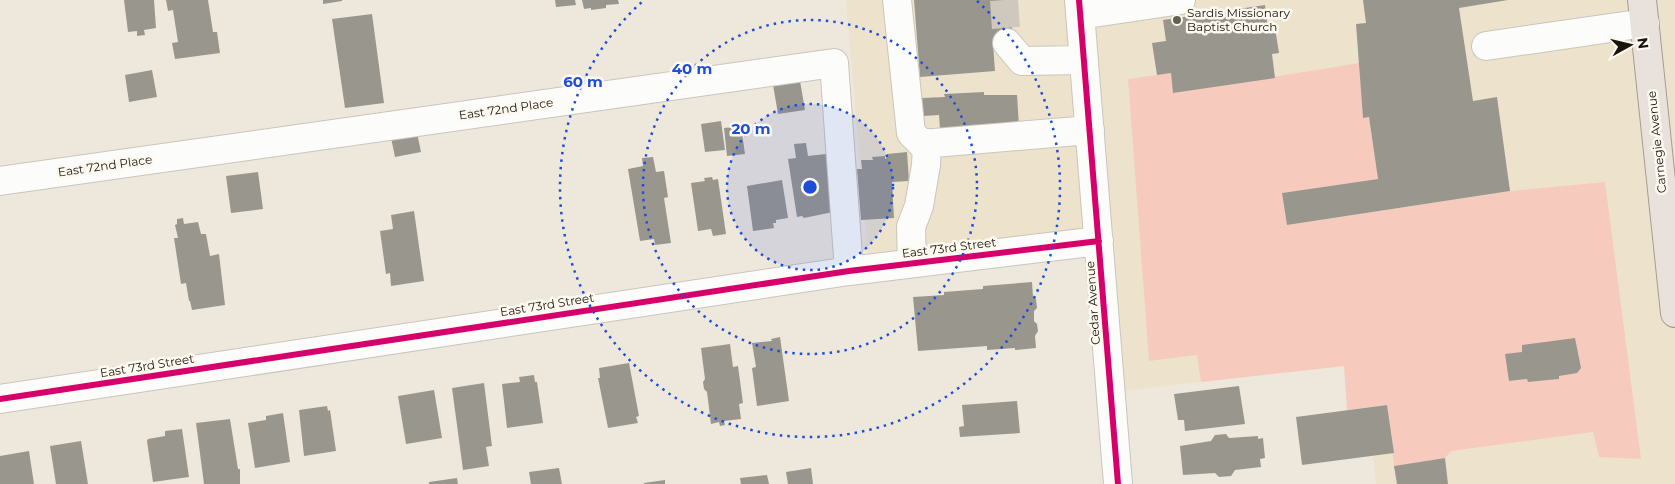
<svg xmlns="http://www.w3.org/2000/svg" width="1675" height="484" font-family="Montserrat,sans-serif">
<rect width="100%" height="100%" fill="#eee8dc"/>
<!-- built -->
<path fill="#ede3cd" d="M846,0H1675V484H1376L1365,364L1111,392L1099,241L869,269Z"/>
<!-- green -->
<path fill="#f6cbbe" d="M1359,63L1363,117H1369L1378,179L1282,193L1287,225L1510,191L1605,182L1641,459L1599,457L1593,432L1451,451L1445,458L1394,466L1387,405L1347,410L1344,366L1201,382L1197,355L1149,361L1128,79L1171,73L1174,93Z"/>
<!-- building -->
<path fill="#99978d" d="M124,0H154L156,28L144,30L145,35L137,36V31L128,32Z
M166,0H208L213,32H217L220,53L175,59L172,43L178,42L173,10L168,11Z
M323,0H342V1L323,4Z
M555,0H575L576,5L556,7Z
M582,0H618L619,4L606,5V8L591,10V8L584,9Z
M914,0H1010L1013,42L993,44L995,71L920,77Z
M1363,0H1508L1459,8L1473,101L1497,97L1510,191L1287,225L1282,193L1378,179L1369,117L1363,118L1356,24L1366,23Z
M1265,5L1268,29L1275,28L1279,53L1272,54L1275,78L1173,93L1171,73L1157,75L1152,43L1166,41L1163,20Z
M372,14L384,103L345,108L332,19Z
M152,70L157,97L129,102L125,75Z
M799,75L805,110L778,114L772,79Z
M984,92V95H1017L1019,126L940,129L939,115L923,116L922,98L945,97L944,94Z
M721,121L725,150L705,152L701,124Z
M741,126L745,154L727,156L724,128Z
M416,128L421,152L395,157L390,133Z
M806,143L808,156L826,154L834,202L833,212L804,218L802,216L797,217L788,159L796,158L794,144Z
M907,152L909,181L892,182L894,218L861,220L857,169H862L861,160H873L872,157L885,156V159L887,158V154Z
M653,157L656,172L664,171L668,197L664,198L671,243L655,245L654,239L640,241L628,169L643,166L642,158Z
M258,172L263,209L231,213L226,176Z
M712,177L713,180L718,179L726,234L713,236L711,229L698,231L691,183L705,181L704,178Z
M782,180L788,218L776,220V223H773L774,228L753,231L747,186Z
M414,211L424,281L391,286L390,273L386,274L380,231L393,229L391,215Z
M183,218L184,224L198,222L201,234H206L210,256L219,254L225,305L192,310L190,301H189L186,283L181,284L174,238H178L175,225L177,224V219Z
M1032,282L1033,297L1036,299L1037,308L1034,311V321L1037,324L1038,331L1035,336L1036,348L1015,350V348L987,350V346L918,351L913,297L944,295V292L983,289V286Z
M780,337L789,401L757,406L752,368L756,367L752,343L772,341L771,339Z
M1575,338L1581,368L1577,373L1559,376V379L1548,380L1528,382L1527,379L1509,381L1505,354L1522,352V345Z
M730,344L733,367L738,366L743,403L739,404L741,419L724,421L725,425L720,426L719,422L711,424L707,392L704,389L703,382L705,379L701,348Z
M629,363L639,416L636,417L638,423L608,428L598,378H600L599,368Z
M534,375L535,382H537L543,423L507,428L502,384L520,382L519,377Z
M484,383L492,446L486,447L489,466L463,470L452,388Z
M1239,386L1245,424L1185,431L1184,420H1178L1174,394Z
M434,390L442,438L406,444L398,396Z
M1017,401L1020,433L960,437L959,427L964,426L962,405Z
M1387,405L1394,453L1302,465L1296,417Z
M327,406L328,411L330,410L336,451L304,456L299,410Z
M283,413L290,462L255,468L248,423L266,420V416Z
M230,419L238,469H240V484H204L196,423Z
M182,429L189,477L153,482L147,441L148,439L165,436V431Z
M1226,434L1229,438L1258,436V439L1263,438L1265,458L1260,459L1261,467L1235,470L1231,476L1219,477L1215,473L1183,475L1180,446L1211,441L1215,435Z
M81,441L88,484H56L50,446Z
M29,451L34,484H0V456Z
M1445,458L1448,484H1397L1394,466Z
M559,468L562,484H531L529,472Z
M811,468L813,484H788L786,472Z
M767,475L769,484H741L740,478Z
M457,478L458,484H429V482Z
M665,480V484H644V483Z"/>
<g fill="none" stroke-linecap="round" stroke-linejoin="round">
<!-- minor-tunnel -->
<path stroke="#cec8bd" stroke-width="28" stroke-dasharray="28 14" stroke-linecap="butt" d="M1004,0L1007,43"/>
<defs>
<path id="minor" d="M897,0L911,133L922,144L1090,130
M1079,0L1118,484
M1080,15L1181,0
M1007,43L1022,61L1084,60
M1486,46L1645,23
M0,181L834,63L849,271
M912,263L911,227L919,206L926,165L927,143
M0,399L849,271L1099,241"/>
<path id="major" d="M1642,0L1675,313"/>
</defs>
<!-- minor casing -->
<use href="#minor" stroke="#cac5bc" stroke-width="30"/>
<!-- major casing -->
<use href="#major" stroke="#a89b8d" stroke-width="30"/>
<!-- minor -->
<use href="#minor" stroke="#fcfcfa" stroke-width="28"/>
<!-- major -->
<use href="#major" stroke="#e9e2dc" stroke-width="28"/>
<defs>
<path id="cycleway" d="M1079,0L1118,484
M0,399L849,271L1099,241"/>
</defs>
<!-- cycleway casing -->
<use href="#cycleway" stroke="#fdf9f0" stroke-width="9"/>
<!-- cycleway -->
<use href="#cycleway" stroke="#d6006c" stroke-width="6"/>
</g>
<!-- distance rings -->
<circle cx="810" cy="187" r="83" fill="#1d4ed8" fill-opacity=".12"/>
<g fill="none" stroke="#1d4ed8" stroke-width="2.5" stroke-dasharray="2.5 5">
<circle cx="810" cy="187" r="83"/>
<circle cx="810" cy="187" r="167"/>
<path d="M977 1A250 250 0 1 1 643 1"/>
</g>
<!-- markers -->
<circle fill="#645f55" stroke="#fdf9f0" stroke-width="2" cx="1177" cy="20" r="5"/>
<g text-anchor="middle" stroke-width="5" stroke-linejoin="round" paint-order="stroke">
<!-- poi labels -->
<g font-size="12" fill="#19150d" stroke="#fdf9f0" text-anchor="start">
<text x="1187" y="17">Sardis Missionary<tspan x="1187" dy="14">Baptist Church</tspan></text>
</g>
<!-- street labels -->
<g font-size="12" fill="#19150d" stroke="#fdf9f0">
<text transform="translate(506 109) rotate(-8)" y="4">East 72nd Place</text>
<text transform="translate(1657 142) rotate(-96)" y="4">Carnegie Avenue</text>
<text transform="translate(105 166) rotate(-8)" y="4">East 72nd Place</text>
<text transform="translate(949 248) rotate(-7)" y="4">East 73rd Street</text>
<text transform="translate(1093 303) rotate(-94)" y="4">Cedar Avenue</text>
<text transform="translate(547 305) rotate(-9)" y="4">East 73rd Street</text>
<text transform="translate(147 366) rotate(-9)" y="4">East 73rd Street</text>
</g>
</g>
<circle cx="810" cy="187" r="8" fill="#1d4ed8" stroke="#fdf9f0" stroke-width="2.5"/>
<g font-size="15" text-anchor="middle" font-weight="bold" fill="#1d4ed8" stroke="#fdf9f0" stroke-width="5" stroke-linejoin="round" paint-order="stroke">
<text x="692" y="74">40 m</text>
<text x="583" y="87">60 m</text>
<text x="751" y="134">20 m</text>
</g>
<!-- north arrow -->
<g transform="translate(1630 45) rotate(82)" stroke="#fdf9f0" stroke-width="4" paint-order="stroke">
<path d="M0-4L9 19L0 12L-9 19Z" fill="#19150d"/>
<text y="-8" font-size="14" font-weight="bold" text-anchor="middle" fill="#19150d">N</text>
</g>
</svg>
